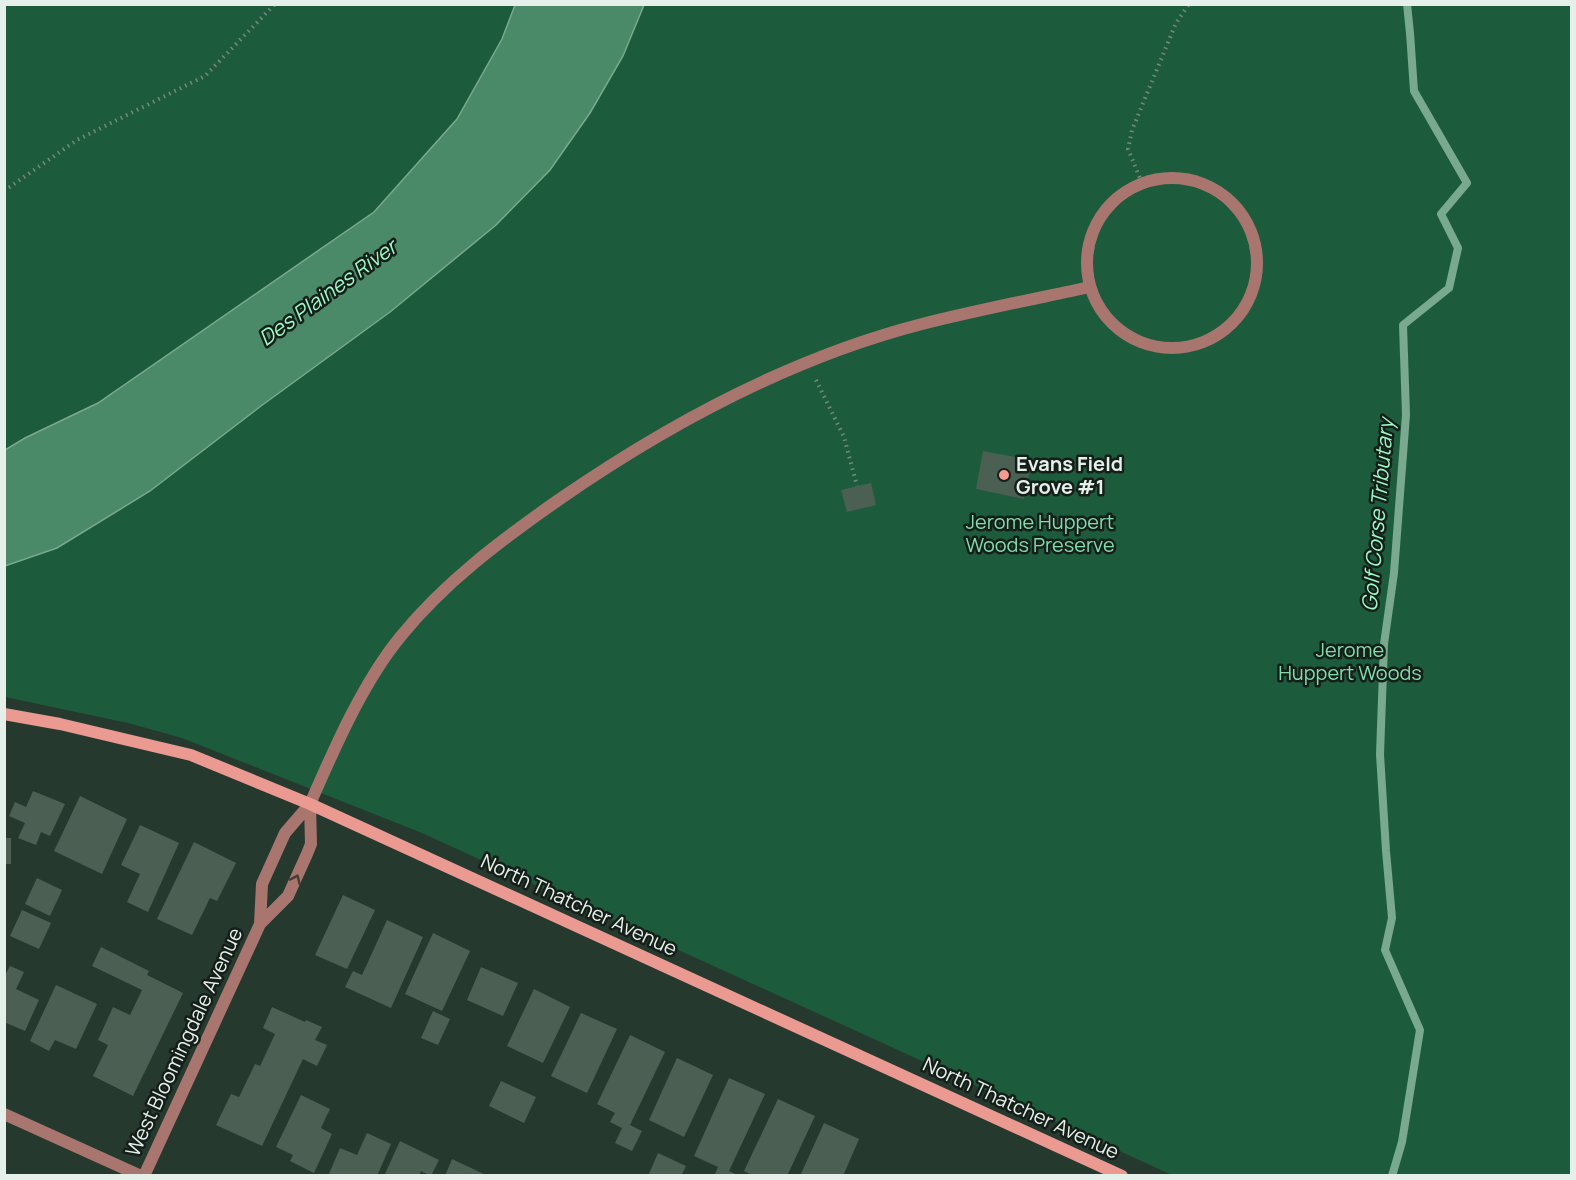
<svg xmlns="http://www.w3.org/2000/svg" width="1576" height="1180" font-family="Manrope,sans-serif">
<rect width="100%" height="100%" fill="#26392e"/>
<!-- green -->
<path fill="#1c5c3d" d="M4,5H1571V1175H1172L422,833L182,738L128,723L5,697Z"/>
<!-- water -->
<path fill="#4b8a68" stroke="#79a98f" stroke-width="1.5" d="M515,5H644L623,56L590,113L550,170L496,225L390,312L261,406L150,491L57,548L5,566V450L25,438L98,403L374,212L457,119L502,39Z"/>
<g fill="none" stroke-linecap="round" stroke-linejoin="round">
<!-- stream -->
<path stroke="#79a98f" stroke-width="8" d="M1392,1176L1402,1142L1420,1030L1385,950L1392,918L1386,851L1380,754L1384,644L1394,573L1406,415L1403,325L1449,288L1458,248L1441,214L1467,183L1414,91L1410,33L1407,4"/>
</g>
<!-- building -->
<path fill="#4b5f53" d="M983,451L1032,460L1024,499L976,489Z
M871,483L876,505L847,512L841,490Z
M33,791L65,804L50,836L41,832L36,845L18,838L25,823L9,816L15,802L26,807Z
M80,796L127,819L102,874L54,851Z
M140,825L179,843L148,912L127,902L140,874L121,865Z
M4,838H11V864H4Z
M194,842L236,863L217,901L210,898L192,935L157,919Z
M37,878L62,890L50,916L25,904Z
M343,895L375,910L347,969L315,955Z
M22,910L51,923L39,949L10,936Z
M387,920L423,937L391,1008L345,987L353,971L362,975Z
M433,933L470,951L442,1011L405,994Z
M101,947L149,971L147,975L183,993L133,1096L93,1076L108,1045L98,1040L113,1007L130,1015L142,990L92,966Z
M10,966L24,972L16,989L39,1000L25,1031L4,1022V977Z
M481,967L518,983L503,1016L467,1000Z
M56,985L97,1004L76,1049L55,1040L49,1051L30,1041Z
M534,989L570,1007L543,1063L507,1046Z
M272,1007L305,1022L306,1020L322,1027L315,1040L327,1045L317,1066L303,1059L262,1146L216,1125L231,1094L239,1097L255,1064L260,1066L275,1034L263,1028Z
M433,1011L450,1019L438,1045L421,1038Z
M581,1013L617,1029L587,1093L551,1076Z
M630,1035L665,1052L630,1125L642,1131L632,1151L615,1143L622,1128L610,1122L615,1113L597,1104Z
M677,1058L713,1075L684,1137L649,1120Z
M729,1078L765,1094L729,1171L740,1176H714L718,1167L694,1156Z
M501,1081L536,1097L524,1123L489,1106Z
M301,1095L330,1109L321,1128L332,1134L314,1173L290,1161L293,1155L276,1147Z
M778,1099L815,1116L787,1176H754L744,1171Z
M824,1123L859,1139L843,1176H800Z
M367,1133L391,1144L377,1176H328L340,1148L357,1155Z
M400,1141L439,1160L431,1176L421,1171L419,1176H384Z
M658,1153L686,1166L681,1176H648Z
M452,1159L488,1176H445Z"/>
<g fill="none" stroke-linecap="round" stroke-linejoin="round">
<!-- path -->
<path stroke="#78887f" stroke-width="4" stroke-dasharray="1.5 4.5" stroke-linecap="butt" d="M1142,183L1128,149L1132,130L1176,23L1189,4
M4,191L77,140L205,76L275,4
M816,380L844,437L857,486"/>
<!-- lane -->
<path stroke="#a9766f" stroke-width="12" d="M1087 263a85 85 0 1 1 170 0a85 85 0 1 1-170 0Z
M310,804C334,749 363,682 401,636C445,582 500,541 557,501C668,424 790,358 922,324C977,310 1034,299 1090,287"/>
<!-- street -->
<path stroke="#a9766f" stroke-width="12" d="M260,924L262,884L285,833L310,804
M4,1114L141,1176
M144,1176L260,924L288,896L307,854L311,844L310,804"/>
<!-- secondary -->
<path stroke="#ea9a90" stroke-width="12" d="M4,714L60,724L191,755L310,804L1122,1176"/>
</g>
<!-- one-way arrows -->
<defs><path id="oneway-chevron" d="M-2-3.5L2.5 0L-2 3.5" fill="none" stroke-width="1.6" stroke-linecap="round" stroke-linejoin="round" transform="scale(1.5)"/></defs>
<use stroke="#493d37" href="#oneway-chevron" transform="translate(296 879) rotate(-66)"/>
<!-- markers -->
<circle fill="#f59c91" stroke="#151e19" stroke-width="2" cx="1004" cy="475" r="6"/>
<g text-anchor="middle" stroke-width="5" stroke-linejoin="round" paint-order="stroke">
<!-- poi labels -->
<g font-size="20" font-weight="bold" fill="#e4f0e9" stroke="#151e19" text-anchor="start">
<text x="1016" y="471">Evans Field<tspan x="1016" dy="23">Grove #1</tspan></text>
</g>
<!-- park labels -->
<g font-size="20" fill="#81dcaa" stroke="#151e19">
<text x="1040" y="529">Jerome Huppert<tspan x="1040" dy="23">Woods Preserve</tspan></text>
<text x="1350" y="657">Jerome<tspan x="1350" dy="23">Huppert Woods</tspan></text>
</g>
<!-- street labels -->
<g font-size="20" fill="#e4f0e9" stroke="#151e19">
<text transform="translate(579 905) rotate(25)" y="7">North Thatcher Avenue</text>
<text transform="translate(184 1042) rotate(-65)" y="7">West Bloomingdale Avenue</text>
<text transform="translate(1021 1108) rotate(25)" y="7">North Thatcher Avenue</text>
</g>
<!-- water labels -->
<g font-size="21" font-style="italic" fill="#9df9c5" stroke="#151e19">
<text transform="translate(328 293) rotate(-36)" y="7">Des Plaines River</text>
<text transform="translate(1378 515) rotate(-85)" y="7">Golf Corse Tributary</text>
</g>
</g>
<!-- border -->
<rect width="1576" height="1180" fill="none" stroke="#e4f0e9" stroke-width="12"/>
</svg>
